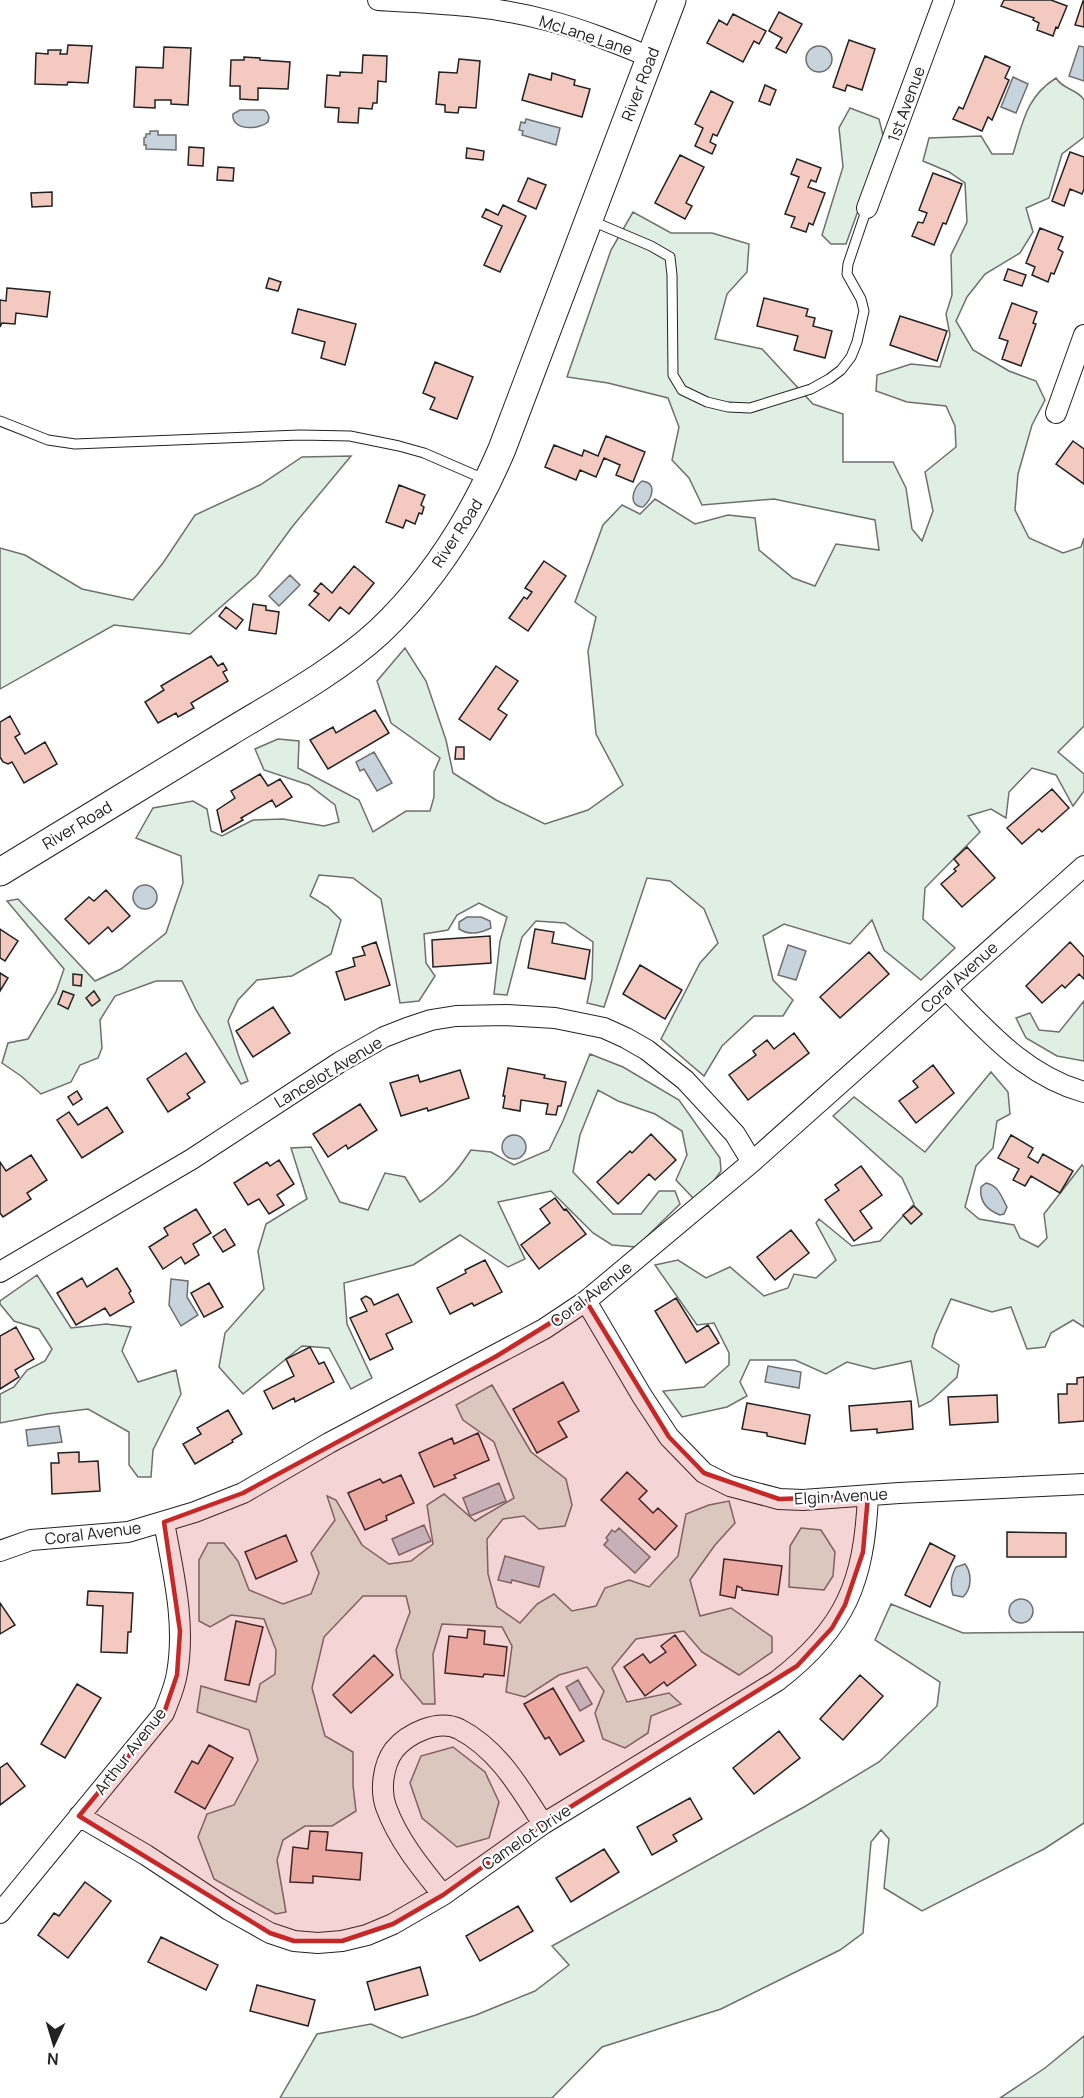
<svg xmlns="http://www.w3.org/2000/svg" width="1084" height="2098" font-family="Manrope,sans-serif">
<rect width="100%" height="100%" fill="#fff"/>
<!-- green -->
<path fill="#e0efe3" stroke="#6f6f6f" stroke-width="1.5" d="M1056,78C1063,90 1078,89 1084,100V137L1062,154L1049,198L1026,208L1033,232L1020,253L985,274L967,297L956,321L973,350L1009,371L1036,381L1045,400L1032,425L1018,474L1015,510L1029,538L1063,553L1081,547L1084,538V726L1058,752L1084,774V791L1073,806L1056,775L1032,768L1009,792L1006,818L991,809L968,816L980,832L925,888L923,919L955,948L921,980L884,950L872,920L850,944L784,924L763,936L773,980L793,1000L783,1016H754L722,1046L704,1076L661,1039L700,963L718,943L704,909L670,881L647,878L604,1007L587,1003L592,979L593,942L565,923L536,921L522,937L507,995L494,994L500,941L507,917L479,903L457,915L448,930L424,934L426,963L435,976L419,1001L400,1003L381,899L353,878L319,875L310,896L328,907L341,920L331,954L292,976L257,980L238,1000L228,1021L238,1054L248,1081L241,1084L196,1010L182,981H156L115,996L100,1020L102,1048L98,1058L80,1065L71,1082L41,1094L21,1076L2,1063L8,1043L28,1039L56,992L64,969L7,901L18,899L95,981L121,969L166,933L183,883L181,856L136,838L153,808L193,801L207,809L211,831L222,836L253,820L283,819L324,826L339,822L335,805L309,785L264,770L255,749L278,739L299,741L298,768L359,800L373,832L406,811H430L434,797V772L440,758L391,723L377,681L405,648L426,681L446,740L453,773L496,800L545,824L588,810L623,785L596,734L588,651L596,617L575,602L603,525L622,505L640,514L655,499L695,524L728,515L755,518L759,550L793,578L815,586L836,544L879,550L875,520L774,499L702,505L689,478L672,460L679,427L668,398L608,383L567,377L611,250L633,212L671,233H712L749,244L747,272L727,294L715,339L762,349L813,404L843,414V462H893L906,488L912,529L922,541L933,511L925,472L956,447L955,426L946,406L907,402L876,391L877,375L911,364L940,367L950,335L946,314L952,295L951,255L967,222L965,183L949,172L923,161L929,138L981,136L992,154H1013C1023,122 1026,97 1056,78Z
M850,108L879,119L884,139L846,244H831L822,235L843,167L839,128Z
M351,456L292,527L257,575L190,634L114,625L0,689V548L25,555L82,589L133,600L163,563L195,515L260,485L302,457Z
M1084,1001V1061L1057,1056L1026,1038L1016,1018L1030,1013L1039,1030L1059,1032Z
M590,1054L623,1067L679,1100L720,1158L721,1171L707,1190L694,1199L676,1180L687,1155L682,1131L655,1114L618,1101L598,1090L580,1135L573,1172L613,1214H641L659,1191H675L680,1204L636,1247L612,1245L593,1233L551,1191L498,1202L525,1259L508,1267L460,1235L413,1265L344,1283L347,1324L372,1378L351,1389L329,1348L302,1346L243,1394L219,1367L225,1333L264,1289L258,1251L266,1224L307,1199L291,1148L311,1147L340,1202L368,1210L385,1173L405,1177L420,1202C443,1187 456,1173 471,1150L491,1152L514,1165L549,1150L563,1121Z
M991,1072L1008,1092L1010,1114L997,1121L993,1148L976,1166L965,1207L979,1219L1014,1225L1020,1238L1038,1247L1047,1238L1044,1214L1082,1165L1084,1167V1327L1073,1320L1051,1333L1045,1347L1027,1349L1011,1307L992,1312L951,1299L935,1335L932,1347L959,1365L957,1377L931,1401L919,1407L911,1361L874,1369L847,1362L826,1374L795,1360H750L740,1382L747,1396L727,1407L682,1417L663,1391L704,1387L729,1365V1353L714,1323L697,1325L655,1265L678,1260L706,1278L730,1267L764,1296L788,1288L794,1274L816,1278L836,1260L816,1223L819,1219L852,1246L880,1241L914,1204L902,1178L833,1116L854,1097L925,1152Z
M37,1275L71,1328L106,1324L131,1327L122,1351L138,1382L176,1370L181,1394L153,1450L151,1477H138L129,1465V1432L88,1409L47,1414L0,1423V1394L14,1387L27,1370L45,1361L52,1349L39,1329L14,1321L0,1304V1301Z
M492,1385L531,1452L566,1479L572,1505L565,1526L539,1529L524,1516L503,1519L487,1539L488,1574L497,1607L520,1623L537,1604L554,1594L572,1611L596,1606L605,1588L629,1580L649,1587L678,1556L686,1514L709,1505L729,1501L735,1523L715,1545L690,1580L700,1616L731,1608L772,1637V1652L739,1675L702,1652L684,1631L636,1639L612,1668L627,1702L669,1693L681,1704L651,1716L648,1733L625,1748L603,1739L595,1713L604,1691L587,1667L559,1675L525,1697L506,1692L512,1646L502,1627L442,1624L433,1654L435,1704H423L401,1678L396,1650L410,1612L406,1596H363L324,1637L312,1688L325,1736L353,1752V1785L356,1811L332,1826H305L283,1840L277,1860L286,1912L276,1914L214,1879L198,1837L207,1814L234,1805L258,1760L249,1730L197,1712L201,1686L256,1702L260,1684L275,1674L276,1650L264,1619L231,1615L210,1627L199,1621V1560L208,1543H224L238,1561L249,1590L283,1604L311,1594L319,1573L311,1553L335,1520L327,1496L336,1500L362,1545L389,1564L411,1561L433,1544L427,1505L444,1494L475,1521L514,1498L494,1442L463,1420L456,1405Z
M801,1528L821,1530L835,1552L833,1576L824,1590L789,1587L790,1546Z
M891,1604L963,1633L1084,1632V1823L1044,1849L922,1911L884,1888L889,1839L881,1830L871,1842L863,1933L840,1950L721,2009L602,2047L552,2098H280L317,2034L371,2024L402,2038L476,2015L535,1991L569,1965L552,1946L804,1807L879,1762L937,1706L940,1682L875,1640Z
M453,1747L485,1772L499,1802L489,1838L457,1847L422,1818L410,1783L421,1756Z
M1084,2036V2096L1081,2098H1000L1045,2068Z"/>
<!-- water -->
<path fill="#c7d3dd" stroke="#6f6f6f" stroke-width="1.5" d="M806 59a13 13 0 1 1 26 0a13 13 0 1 1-26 0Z
M1079,46L1084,47V81L1069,76Z
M1013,77L1028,84L1016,113L1001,107Z
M240,110H264L267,112L269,117L268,122C259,130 231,131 233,114Z
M526,119L560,128L556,145L522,135L523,131L519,130L521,122L525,123Z
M150,131H158V135H176V150L146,149V145H144V138L146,137V134H150Z
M642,481C658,483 652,499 643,507C627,506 633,488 642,481Z
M290,575L300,585L279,606L269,596Z
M374,752L392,783L377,791L364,769L360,771L356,762Z
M133 897a12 12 0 1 1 24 0a12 12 0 1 1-24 0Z
M467,917H481L490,921L491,928C480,933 470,936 459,929V922Z
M788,945L806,951L796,980L778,975Z
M502 1147a12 12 0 1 1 24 0a12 12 0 1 1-24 0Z
M986,1183C999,1186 1001,1196 1007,1207L1004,1214L1000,1215C987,1210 979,1202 981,1187Z
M171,1279L188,1281L187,1297L198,1315L181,1326L169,1305Z
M768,1366L801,1372L799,1388L765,1382Z
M59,1426L62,1442L28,1446L26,1430Z
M499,1483L506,1501L470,1516L463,1498Z
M424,1525L431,1541L399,1555L392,1539Z
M619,1528L650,1557L635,1573L604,1545L608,1540L606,1538L612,1530L615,1532Z
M505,1556L544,1567L539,1587L512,1580L511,1583L498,1580Z
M965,1564C972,1573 972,1589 963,1597L953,1595C950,1586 951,1576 956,1567Z
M1009 1611a12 12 0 1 1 24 0a12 12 0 1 1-24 0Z
M578,1680L592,1704L580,1711L566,1687Z"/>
<!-- building -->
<path fill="#f3c9c0" stroke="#222" stroke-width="1.5" d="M1004,0H1051L1067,6L1058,28L1056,27L1053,36L1037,30L1039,23L1033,20L1034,18L1001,6Z
M1083,1H1084V27L1075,25Z
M779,12L802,24L786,53L776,48L782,38L769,31Z
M733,14L766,31L759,44L754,41L743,62L707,43L719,20L727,25Z
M849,40L875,49L862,90L847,85L845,91L833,87Z
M68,45L92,46L88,83L68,82L67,85L35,84L36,53L48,54V50H61L60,54H67Z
M164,47L191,48L188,105L171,104V100H155V108L134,107L136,67L163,68Z
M363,55L387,56L386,82L378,81L377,103H373L372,109L359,108L358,123L338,122L339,108L325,107L327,75L340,76V72L362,73Z
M985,56L1010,67L1005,78L1009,80L992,120L988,117L982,131L953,119L959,107L963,109Z
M244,57L260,58V60L290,62L288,89L258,88V100L240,99V86H230L231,60H244Z
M459,59L480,61L476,108L459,107L458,113L445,112V105L436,104L439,72L457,73Z
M552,73L575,80L574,85L590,89L582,117L522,100L529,74L551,80Z
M765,85L776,90L770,105L759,101Z
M711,91L733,102L717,136L713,134L710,142L716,145L712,154L695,146L703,128L695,124Z
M189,147L204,148L203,166L188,165Z
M467,148L484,151L483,160L466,158Z
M1070,152L1084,157V189L1082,194L1070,189L1064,206L1052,201Z
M680,155L704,167L686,203L692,206L685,219L655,203Z
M797,159L821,168L816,182L811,180L808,187L825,193L813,225L809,223L806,232L791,227L795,217L785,214L799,177L791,174Z
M218,167L234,168L233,181L217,180Z
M933,173L962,184L946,224L943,223L934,245L912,236L918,222L923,223L927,213L919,210Z
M528,178L546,185L536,209L518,201Z
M52,192V206L32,207L31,193Z
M503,205L526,216L500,272L484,265L502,226L482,217L486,209L498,215Z
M1040,228L1063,237L1058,249L1063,252L1054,274L1051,273L1048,282L1032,275L1035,267L1026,263Z
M1008,269L1026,275L1022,286L1004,280Z
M269,278L281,282L278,291L266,288Z
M7,288L50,292L47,317L16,313L15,324L2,323L0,327V300L6,301Z
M764,298L808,309L806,316L815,318L813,326L832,331L825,358L794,350L798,336L757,326Z
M1012,303L1037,312L1033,323L1036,324L1021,366L1002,359L1008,341L999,338Z
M298,309L356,324L345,365L321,358L325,342L292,333Z
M900,316L947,331L937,361L890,345Z
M435,362L473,377L457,419L430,409L435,398L423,393Z
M606,436L645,452L633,482L616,475L620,465L604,458L596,477L580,470L576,480L545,467L554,445L582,456L584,450L598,456Z
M1073,441L1084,449V484L1056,464Z
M399,485L425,495L421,505L424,507L422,514L419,513L415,524L406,520L403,528L386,522Z
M544,561L566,576L528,631L509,618L524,597L527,599L532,592L525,588Z
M354,566L374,583L349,614L340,607L329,621L309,605L319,594L314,591L321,583L332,593Z
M253,604L266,606V610L279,612L276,634L249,630Z
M226,607L243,620L236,629L219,616Z
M211,656L218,666L223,663L227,670L223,672L228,681L191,703L194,708L178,717L176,713L158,723L145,702L164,690L161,686Z
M496,666L518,681L498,709L507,715L490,740L459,719Z
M375,710L389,733L328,769L310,740L333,727L336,733Z
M10,716L20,734L15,737L25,754L45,742L57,764L24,783L12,762L8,764L3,762L0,757V722Z
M456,747H464V759H455Z
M260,774L268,786L280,779L292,797L276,807L272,800L241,818L243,820L222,832L217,810L235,798L231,791Z
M1052,789L1069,808L1042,832L1039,829L1022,844L1007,828Z
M967,847L995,878L962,907L941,884L956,871L954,869L959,865L954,859Z
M106,890L130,916L112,932L108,927L89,944L65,919L89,897L94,901Z
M0,929L18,941L5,961L0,958Z
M535,929L554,932L552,943L590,950L585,979L528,968Z
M490,936L491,963L433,967L432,940Z
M376,942L390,985L345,1000L336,972L355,966L353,958L365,955L362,947Z
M1070,942L1084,957V979L1079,974L1065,988L1062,985L1042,1003L1026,986Z
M869,952L889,974L840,1018L820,997Z
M640,965L682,990L665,1019L623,994Z
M0,973L8,978L0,991Z
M73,974L82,975L81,986L73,985Z
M63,991L74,995L68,1009L58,1004Z
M94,991L100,1000L92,1006L86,998Z
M273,1007L290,1033L253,1057L236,1031Z
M794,1033L809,1053L748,1100L729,1075L756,1055L753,1051L767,1040L774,1049Z
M186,1053L205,1082L187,1094L190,1098L168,1112L147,1079Z
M933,1065L954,1093L916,1123L899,1101L918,1087L913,1081Z
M508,1068L545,1075L544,1078L566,1082L561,1106H558L556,1115L546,1114L548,1104L521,1100L520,1111L503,1108L505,1096H503Z
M460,1070L469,1098L428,1111L427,1108L401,1116L390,1083L418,1075L420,1082Z
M77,1091L82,1099L73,1105L68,1097Z
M360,1104L377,1130L348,1149L346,1145L328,1157L313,1134Z
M107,1107L123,1132L82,1158L57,1120L69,1112L78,1125Z
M651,1134L676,1160L655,1180L649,1174L618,1204L597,1182L630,1151L632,1153Z
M1011,1135L1033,1148L1028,1157L1038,1163L1043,1154L1073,1171L1060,1193L1031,1176L1025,1186L1013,1180L1019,1169L998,1158Z
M31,1155L47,1180L27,1193L31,1199L3,1217L0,1213V1162L6,1171Z
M279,1160L294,1184L277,1195L284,1205L269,1214L259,1199L248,1205L234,1183L267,1162L270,1166Z
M861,1166L882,1195L860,1211L872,1228L854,1241L825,1200L839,1190L835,1185Z
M555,1198L564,1210L566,1209L586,1234L539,1269L521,1245L550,1223L540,1209Z
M914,1206L922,1214L911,1224L903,1215Z
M196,1209L211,1233L193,1244L199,1255L185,1264L181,1257L163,1269L149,1247L168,1235L164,1228Z
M225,1229L235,1245L223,1252L213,1237Z
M791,1230L809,1253L775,1280L757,1257Z
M485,1260L502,1292L474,1306L472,1303L450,1314L437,1288L466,1273L465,1270Z
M117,1268L131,1291L129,1293L134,1302L110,1316L105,1308L76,1325L57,1293L82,1278L87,1287Z
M209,1283L223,1307L204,1317L191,1293Z
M398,1294L412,1322L386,1334L393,1349L370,1360L350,1318L367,1311L361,1299L366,1296L371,1299L374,1305Z
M676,1298L697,1332L708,1325L719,1343L686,1363L655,1311Z
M16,1327L34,1359L15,1370L19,1377L0,1389V1336Z
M310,1347L319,1364L324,1362L334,1382L295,1402L294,1398L273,1409L264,1391L294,1376L286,1359Z
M1084,1377V1421L1059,1423L1058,1394H1067V1384H1077V1378Z
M563,1382L579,1411L558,1422L567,1437L537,1453L513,1409Z
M997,1395L998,1422L950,1425L948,1397Z
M911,1401L913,1429L877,1433V1429L851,1431L849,1406Z
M747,1403L810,1415L805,1444L767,1436V1433L742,1429Z
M228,1410L242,1434L232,1440L233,1442L195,1464L183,1444L201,1434L197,1428Z
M478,1433L489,1460L454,1475L456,1478L434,1487L419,1453L452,1438L454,1444Z
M79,1452V1462L98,1461L100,1491L52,1494L51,1463H59L58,1453Z
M627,1472L647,1491L639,1499L653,1513L658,1508L677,1526L655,1550L601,1500Z
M401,1475L414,1503L386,1516L387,1520L365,1530L348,1493L380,1479L383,1483Z
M1007,1532L1066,1533V1557H1007Z
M286,1535L297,1561L256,1579L245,1552Z
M930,1543L955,1556L930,1607L905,1595Z
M724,1559L782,1566L778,1595L742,1590V1588L737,1586L735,1598L720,1595Z
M88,1591L133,1593L131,1632H128L127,1653L101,1652L103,1606L87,1605Z
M0,1603L15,1625L0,1634Z
M236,1621L263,1627L249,1685L225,1680Z
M468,1629L485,1631L484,1644L507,1647L504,1676L484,1674L483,1677L445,1673L449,1636L467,1638Z
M675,1635L696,1665L667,1686L664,1682L645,1696L624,1667L643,1654L650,1663L666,1652L661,1646Z
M374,1655L393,1675L351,1713L333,1695Z
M860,1675L883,1696L843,1740L820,1719Z
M77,1684L101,1698L65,1758L41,1744Z
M553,1688L584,1741L560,1755L549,1737L545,1739L524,1704Z
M779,1731L800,1758L754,1794L733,1768Z
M209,1745L233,1758L205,1809L175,1792L192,1761L198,1764Z
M7,1763L25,1786L0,1805V1768Z
M690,1798L702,1819L673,1835L677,1841L652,1855L637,1827Z
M310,1831L328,1832L326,1850L362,1853L360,1880L313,1876V1883L290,1882L293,1847L308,1849Z
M604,1849L619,1872L571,1902L556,1878Z
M85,1882L111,1901L68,1958L38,1935L54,1913L59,1916Z
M518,1906L533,1931L480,1961L466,1936Z
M161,1937L218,1965L206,1990L148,1962Z
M420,1967L428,1995L375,2010L367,1982Z
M257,1985L315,2000L308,2026L250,2011Z"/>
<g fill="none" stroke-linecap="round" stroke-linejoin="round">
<defs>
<path id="lane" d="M592,221L651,246L670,257L672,275L673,375L682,390L707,402L728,407L750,408L811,389L829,379L841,370L851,357L857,342L864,311L861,299L847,274L848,264L867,208
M0,421L48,440L75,444L300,435L350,436L399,446L424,453L484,479"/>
<path id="street" d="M378,0C434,3 491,5 546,20C582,29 616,43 650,57
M867,208L944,0
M1056,413L1084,335
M946,989C987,1031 1026,1076 1084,1092
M0,1272L192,1159L340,1062L384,1037L407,1028L431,1020L456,1016L506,1015L555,1018L604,1028L626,1038L647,1050L685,1080L735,1134L752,1162
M586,1301L642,1396L669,1437L704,1473L730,1486L779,1499L803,1500L899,1493L1084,1484
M0,1551L31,1540L128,1532L195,1512L243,1493L329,1443L544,1329L586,1301L752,1162L1084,866
M79,1816L146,1855L229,1910L270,1933L294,1941L318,1943L342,1941L367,1935L393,1924L443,1895L543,1824L777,1681C846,1628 864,1582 868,1496
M443,1895C421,1868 398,1840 386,1807C380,1790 383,1765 394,1750C408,1733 438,1719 459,1729C498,1749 520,1788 543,1824
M0,1913L164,1713C169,1700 175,1687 177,1673C186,1623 173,1572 164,1522"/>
<path id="secondary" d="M0,872C76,826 152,779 228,733C279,702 335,672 379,632C433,581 473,517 502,449L672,0"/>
</defs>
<!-- lane casing -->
<use href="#lane" stroke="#222" stroke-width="11"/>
<!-- street casing -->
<use href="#street" stroke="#222" stroke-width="22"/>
<!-- secondary casing -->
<use href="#secondary" stroke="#222" stroke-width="29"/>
<!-- lane -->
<use href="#lane" stroke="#fff" stroke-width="9"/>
<!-- street -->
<use href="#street" stroke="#fff" stroke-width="20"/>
<!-- secondary -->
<use href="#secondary" stroke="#fff" stroke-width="27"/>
</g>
<!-- marked area -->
<path fill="#c62828" fill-opacity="0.2" stroke="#c62828" stroke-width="4.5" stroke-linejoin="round" d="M586,1301L669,1437L704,1473L779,1499L868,1496L863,1552L845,1605L832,1628L797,1666L543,1824L443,1895L393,1924L342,1941H294L270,1933L79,1816L164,1713L177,1675L180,1631L164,1522L243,1493L495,1357Z"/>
<g text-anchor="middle" stroke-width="4.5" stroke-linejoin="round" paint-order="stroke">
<!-- street labels -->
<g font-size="16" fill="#222" stroke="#fff">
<text transform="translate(586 35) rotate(18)" y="6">McLane Lane</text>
<text transform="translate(640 84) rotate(-69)" y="6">River Road</text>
<text transform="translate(906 104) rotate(-70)" y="6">1st Avenue</text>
<text transform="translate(457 533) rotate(-57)" y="6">River Road</text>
<text transform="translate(77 825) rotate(-31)" y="6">River Road</text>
<text transform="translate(959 977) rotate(-42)" y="6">Coral Avenue</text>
<text transform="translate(328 1072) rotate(-31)" y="6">Lancelot Avenue</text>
<text transform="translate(591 1294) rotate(-37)" y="6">Coral Avenue</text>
<text transform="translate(841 1496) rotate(-3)" y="6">Elgin Avenue</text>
<text transform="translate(93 1533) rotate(-7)" y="6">Coral Avenue</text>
<text transform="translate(130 1751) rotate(-52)" y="6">Arthur Avenue</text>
<text transform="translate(526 1837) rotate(-34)" y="6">Camelot Drive</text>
</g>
</g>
<!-- north arrow -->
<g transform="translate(54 2044) rotate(184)" stroke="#ffffff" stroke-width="4.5" paint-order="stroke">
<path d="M0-4.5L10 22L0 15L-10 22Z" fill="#222222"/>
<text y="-9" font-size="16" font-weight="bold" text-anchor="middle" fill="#222222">N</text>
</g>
</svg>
